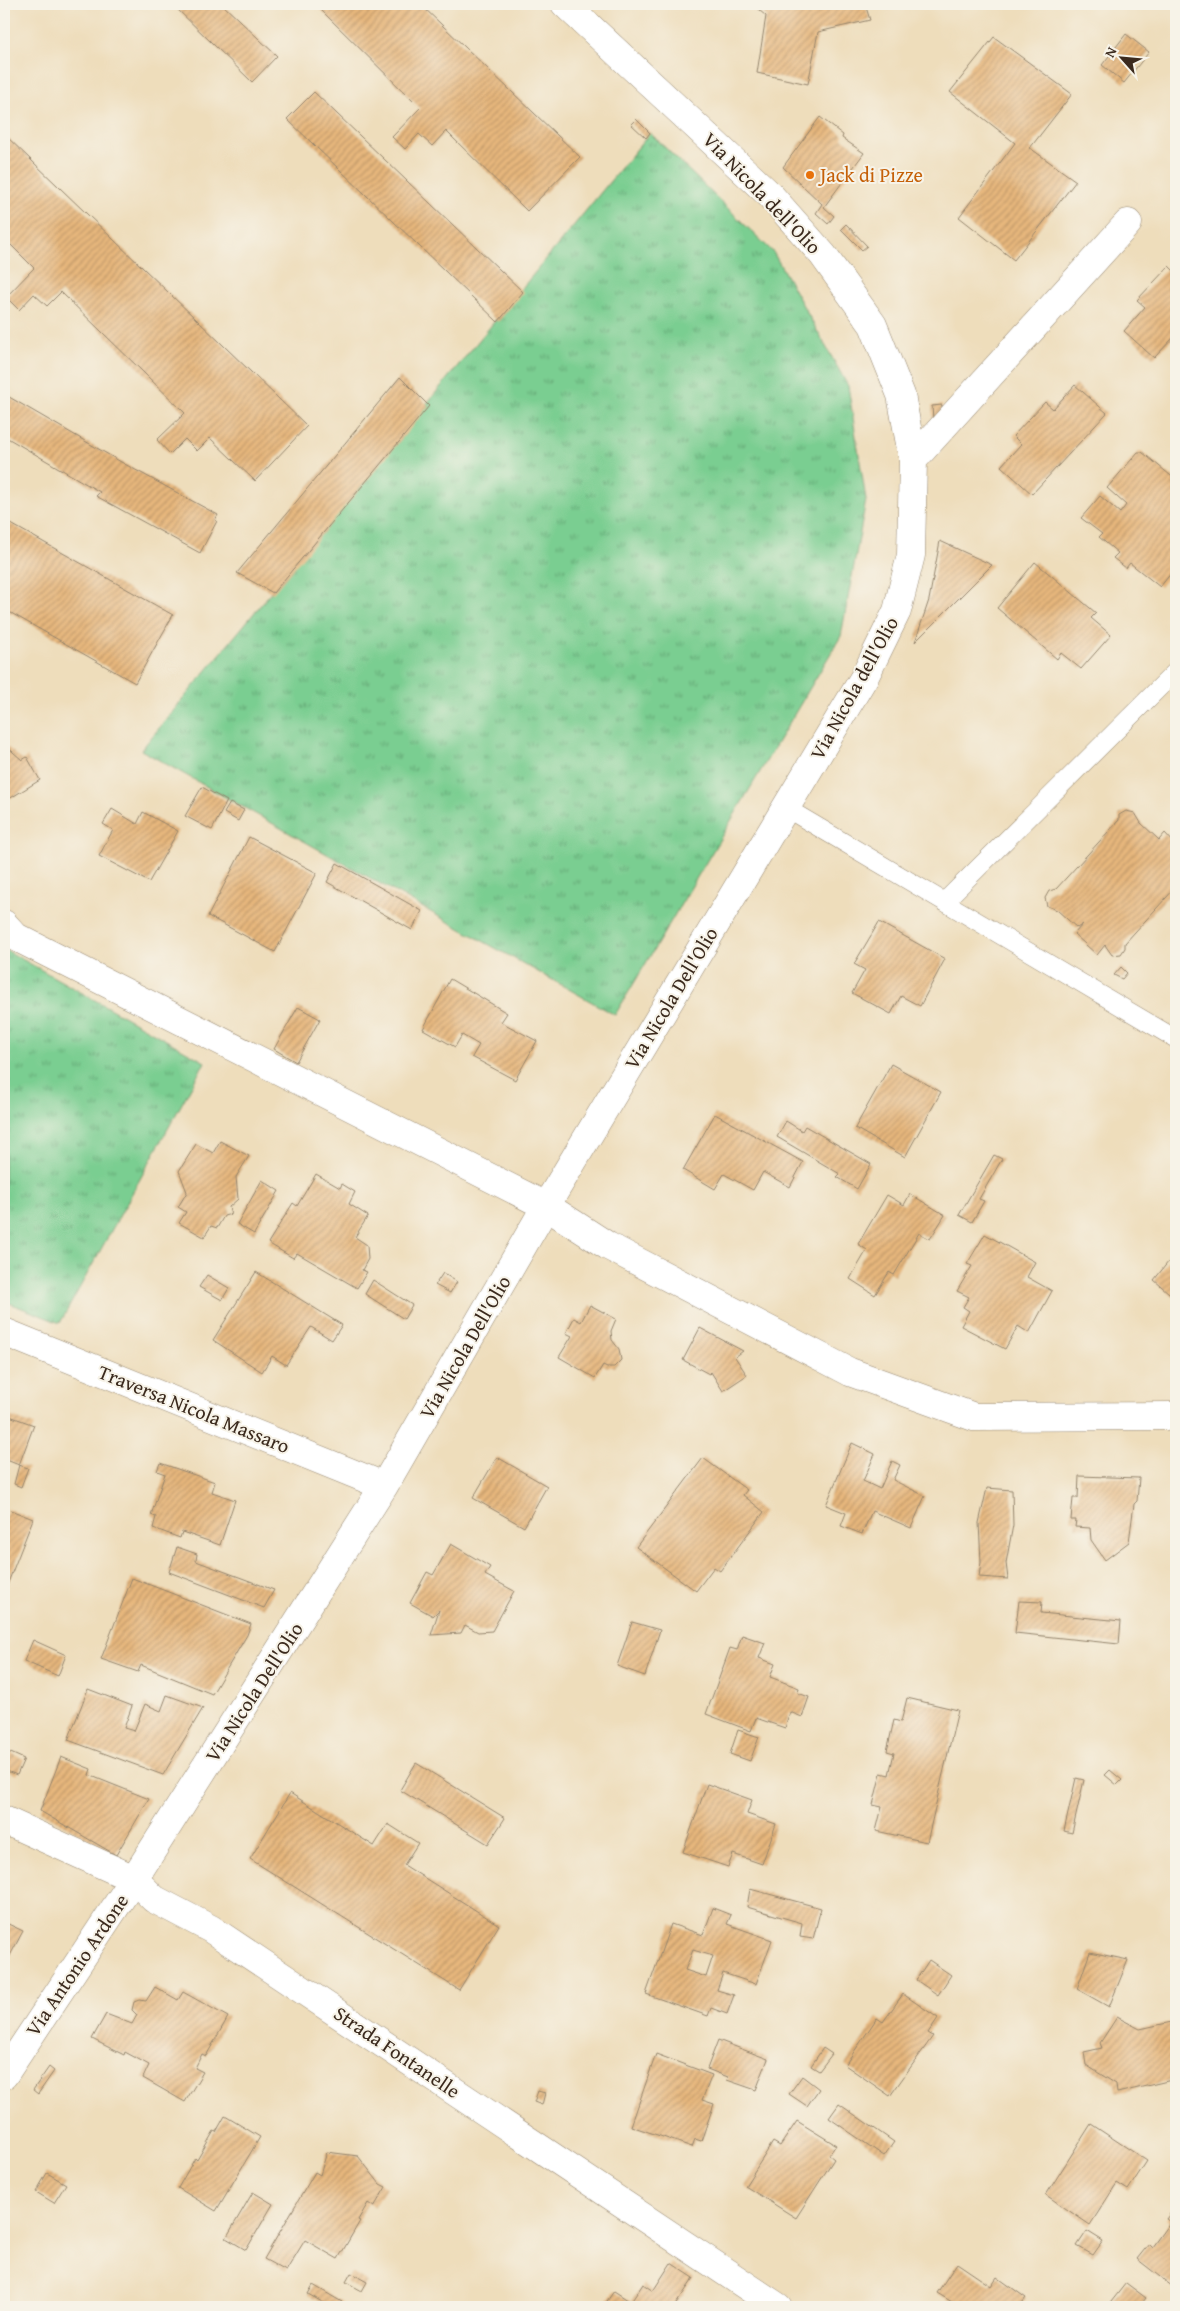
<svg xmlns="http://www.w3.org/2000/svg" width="1180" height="2311" font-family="'Gentium Book Plus',serif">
<defs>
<pattern id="grass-tufts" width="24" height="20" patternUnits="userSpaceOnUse" patternTransform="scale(1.25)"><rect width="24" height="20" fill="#7ace91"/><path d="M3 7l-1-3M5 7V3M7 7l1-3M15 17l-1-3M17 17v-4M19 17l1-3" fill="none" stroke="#65a776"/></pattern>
<pattern id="building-hatch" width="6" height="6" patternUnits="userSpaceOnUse" patternTransform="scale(1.25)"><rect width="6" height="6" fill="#e7b77d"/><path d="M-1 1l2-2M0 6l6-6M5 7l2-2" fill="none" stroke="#bc9566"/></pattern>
</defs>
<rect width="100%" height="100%" fill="#f7f3e8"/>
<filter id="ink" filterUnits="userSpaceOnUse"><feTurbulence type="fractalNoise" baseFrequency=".02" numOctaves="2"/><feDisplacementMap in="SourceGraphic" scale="10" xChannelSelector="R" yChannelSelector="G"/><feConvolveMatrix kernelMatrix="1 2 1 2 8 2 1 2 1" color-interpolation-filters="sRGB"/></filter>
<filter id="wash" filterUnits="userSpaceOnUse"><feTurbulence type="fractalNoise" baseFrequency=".0096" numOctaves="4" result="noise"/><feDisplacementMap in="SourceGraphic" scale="20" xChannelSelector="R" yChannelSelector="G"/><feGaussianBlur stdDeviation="1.12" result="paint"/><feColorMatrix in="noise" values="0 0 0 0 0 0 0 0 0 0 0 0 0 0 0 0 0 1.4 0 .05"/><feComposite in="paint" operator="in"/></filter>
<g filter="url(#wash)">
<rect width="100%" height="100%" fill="#edb"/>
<!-- grass -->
<path fill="url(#grass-tufts)" stroke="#5a7c58" d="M650,133L773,252L848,386L866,500L841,636L615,1015L141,750Z
M4,949L205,1062L60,1323L4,1301Z"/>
<g id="blocks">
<!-- building -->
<path fill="url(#building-hatch)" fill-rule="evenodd" d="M172,4H222L277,56L252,82Z
M315,4H420L580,157L527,211L446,131L432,146L419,134L405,149L392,137L420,108Z
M752,4H865L870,20L818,32L808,84L757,73L766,16Z
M1126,34L1149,52L1124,83L1102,65Z
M994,37L1072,94L1030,148L1076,181L1014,260L959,217L1015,143L950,92Z
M314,92L523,292L498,322L287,119Z
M820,117L843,135L842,138L864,153L824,207L834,216L828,224L816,213L822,204L783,167Z
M636,119L650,133L646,138L631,124Z
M4,134L307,426L255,481L210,438L197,451L185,439L170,454L157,440L185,413L61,292L47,306L34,294L19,310L6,297L34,268L4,238Z
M846,224L867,246L862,250L841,229Z
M1169,266L1176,273V335L1154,358L1124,331L1145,307L1137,300Z
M400,377L429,406L273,593L237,573Z
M1075,385L1107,413L1032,494L1001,466L1021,444L1013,436L1045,402L1053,409Z
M4,394L121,462L218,515L215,520L217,521L200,553L96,496L100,492L4,436Z
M942,405V417L933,419L932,406Z
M1138,452H1142L1176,480V567L1160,587L1130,563L1126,568L1113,558L1118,553L1099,537L1102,534L1081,518L1100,496L1120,513L1126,505L1107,488Z
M4,520L173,615L135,683L4,609Z
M940,541L992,565L915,642L929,600Z
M1035,562L1096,613L1091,618L1111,635L1081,669L1061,653L1057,659L997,608Z
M4,744L22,760L27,757L40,780L4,802Z
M202,787L227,801L212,830L185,816Z
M230,803L244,810L238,821L224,813Z
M112,809L137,824L143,812L178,831L149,882L99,856L113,830L103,824Z
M1126,811L1135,813L1141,823L1159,840L1165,833L1176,845V887L1125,943V948L1121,954L1112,955L1105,945L1097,955L1074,934L1083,924L1077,928L1057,910L1047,906L1045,898L1049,891L1056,889L1119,820V815Z
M249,837L317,873L275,952L208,916Z
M337,863L422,911L412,930L327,882Z
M879,922L945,959L920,1006L901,996L891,1014L852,993L865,970L854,964Z
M1121,967L1127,973L1122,979L1114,975Z
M450,979L507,1013L501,1022L537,1041L515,1080L472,1057L479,1045L462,1035L455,1047L423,1029Z
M298,1007L320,1019L296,1062L274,1049Z
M891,1064L941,1092L905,1157L855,1128Z
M715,1114L803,1162L790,1187L763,1172L753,1190L724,1174L715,1189L683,1170Z
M786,1121L802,1131L805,1126L871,1164L857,1189L837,1177L840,1174L777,1137Z
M220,1141L249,1156L236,1177L238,1199L229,1207L231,1214L224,1216L217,1228L211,1226L204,1237L179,1223L186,1212L178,1207L187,1192L179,1171L196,1144L213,1153Z
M994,1155L1002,1159L979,1199L984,1201L972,1222L959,1215Z
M316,1174L340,1188L342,1184L355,1192L349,1204L368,1216L355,1237L367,1245L368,1259L362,1270L367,1272L357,1288L297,1253L293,1258L268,1243L293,1203L297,1206Z
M262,1180L279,1191L254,1234L237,1224Z
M910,1194L945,1215L930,1239L919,1233L894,1275L889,1272L875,1295L850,1279L867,1250L858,1244L887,1195L904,1205Z
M985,1234L1035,1262L1027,1277L1052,1291L1029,1333L1018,1326L1005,1349L961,1326L969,1311L963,1307L969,1297L957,1291L972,1266L967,1264Z
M1176,1252V1299L1154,1280Z
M256,1272L342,1325L332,1340L311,1327L286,1365L272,1356L262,1372L213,1340Z
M443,1273L457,1282L450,1293L435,1285Z
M207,1275L229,1288L222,1300L199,1287Z
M373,1280L412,1305L404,1319L365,1294Z
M590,1305L616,1319L611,1331L612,1340L619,1349L621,1360L614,1367H607L603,1365L595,1378L559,1357L572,1336L566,1333L574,1318L581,1322Z
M700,1328L743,1351L735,1357L747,1375L723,1391L711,1372L709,1374L683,1360Z
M4,1414L34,1425L19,1465L4,1459Z
M852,1443L875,1454L863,1481L880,1489L892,1461L900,1465L893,1480L925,1496L911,1528L872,1511L862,1534L841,1526L846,1513L826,1505Z
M497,1457L547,1486L524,1527L473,1498Z
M703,1458L747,1490L743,1495L764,1512L720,1571L714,1567L696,1591L636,1547Z
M160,1463L215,1482L212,1492L235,1500L220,1545L182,1532L180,1538L153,1528L156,1517L151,1515L165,1474L157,1471Z
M19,1465L28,1468L21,1487L14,1484Z
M1079,1476L1139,1478L1137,1501L1134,1504L1129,1542L1105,1560L1091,1540L1090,1528L1075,1527L1076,1520H1071L1073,1498H1078Z
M987,1488L1012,1490L1013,1525L1006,1563L1008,1579L979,1577L981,1562L979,1523Z
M8,1509L33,1519L4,1593V1520Z
M451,1544L490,1567L485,1575L514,1591L492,1631L478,1632L465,1625L461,1633L431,1635L439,1610L433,1616L410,1603L427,1572L433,1575Z
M177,1547L197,1554L196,1561L274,1590L264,1608L169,1572Z
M132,1578L251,1624L247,1635L212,1694L141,1665L138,1672L101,1659Z
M1019,1601L1042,1602L1041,1613L1121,1621L1119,1644L1015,1633Z
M632,1622L660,1630L645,1676L617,1666Z
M742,1635L765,1643L759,1658L775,1664L770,1677L799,1688L798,1693L809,1697L802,1717L790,1712L785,1728L756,1718L751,1731L706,1714L730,1648L737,1650Z
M33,1640L66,1655L58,1676L24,1661Z
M88,1689L132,1706L124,1728L134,1731L145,1704L161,1711L167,1695L203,1708L163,1775L68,1740Z
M907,1698L958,1710L927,1842L876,1831L882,1807L873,1805L881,1773L889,1775L894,1753L887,1751L894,1720L901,1722Z
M738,1730L759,1737L750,1761L730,1754Z
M4,1734L10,1736L4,1750L24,1759L17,1775L4,1770Z
M61,1757L91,1769L89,1775L149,1799L116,1855L40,1811Z
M416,1763L505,1818L488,1844L400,1790Z
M1110,1770L1122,1780L1117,1785L1105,1775Z
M1076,1778L1084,1780L1072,1833L1064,1831Z
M707,1784L752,1800L747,1814L776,1824L762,1864L733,1854L728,1867L683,1852Z
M290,1793L374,1846L388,1824L418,1843L404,1865L499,1925L459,1990L250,1859Z
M750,1889L821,1908L813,1939L800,1937L802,1923L747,1907Z
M713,1908L731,1915L727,1924L772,1940L756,1984L723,1973L717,1990L734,1995L727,2014L711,2008L708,2016L646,1994L671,1924L703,1935ZM693,1950L713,1956L706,1977L685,1970Z
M4,1922L23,1931L4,1967Z
M1090,1952L1128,1960L1109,2007L1077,1989Z
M929,1960L951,1975L938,1995L916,1980Z
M155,1987L178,2000L183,1992L228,2017L206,2056L202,2054L195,2068L203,2072L185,2102L143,2078L149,2065L125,2052L124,2055L92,2039L106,2014L132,2024L137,2015L132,2010L134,2002L139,2000L146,2001Z
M903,1994L938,2018L928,2033L933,2036L890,2096L845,2065L877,2018L883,2022Z
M1117,2017L1140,2029L1176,2021V2079L1117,2093L1116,2084L1086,2065L1084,2052L1102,2048L1100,2043Z
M718,2040L768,2059L756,2090L727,2080L728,2077L707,2069Z
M823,2048L832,2054L819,2071L811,2066Z
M656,2054L712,2075L702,2100L714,2104L701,2141L695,2139L692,2147L631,2126Z
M49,2067L54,2071L38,2094L33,2090Z
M802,2076L819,2089L807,2106L789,2094Z
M538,2091L545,2093L542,2105L534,2102Z
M839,2104L894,2142L884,2156L829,2118Z
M225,2116L260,2137L216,2211L178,2188L195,2158L197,2160L214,2131L216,2132Z
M797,2121L836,2145L829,2155L834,2159L796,2218L745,2186L773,2142L780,2146Z
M1091,2124L1147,2161L1128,2190L1117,2183L1090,2225L1046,2195Z
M327,2152L358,2156L380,2184L386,2187L374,2207L368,2203L358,2220L360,2221L338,2259L305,2240L286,2271L264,2259L315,2172L320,2175Z
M47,2173L66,2184L54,2203L36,2192Z
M253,2192L273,2204L246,2250L226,2238Z
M1176,2206V2283L1173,2287L1137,2259L1149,2244L1152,2247L1170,2222L1166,2219Z
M1087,2231L1103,2241L1093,2255L1077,2246Z
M671,2263L694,2278L674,2307H603L614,2291L631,2302L643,2284L653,2291Z
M957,2263L991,2286L997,2277L1026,2298L1019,2307H948L952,2302L937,2293Z
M351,2273L367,2282L362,2291L346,2282Z
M1126,2283L1146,2298L1139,2307H1107Z
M313,2285L342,2302L339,2307H331L308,2294Z"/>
</g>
</g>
<g filter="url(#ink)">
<use href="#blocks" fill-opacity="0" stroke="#94846c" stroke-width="1"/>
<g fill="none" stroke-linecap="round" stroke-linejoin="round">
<defs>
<path id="lane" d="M786,808L1176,1039
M944,902L1176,671"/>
<path id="street" d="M913,460L1128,223
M4,924L16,937L546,1206L608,1246L850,1372L974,1417L1176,1416
M4,1332L384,1486
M4,1820L134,1879L154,1899L211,1929L778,2307
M4,2075L134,1879L384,1486L546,1206L865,676L897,611L911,555L913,460L901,395L873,325L823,255L770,195L565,4"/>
</defs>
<!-- lane casing -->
<use href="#lane" stroke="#94846c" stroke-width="19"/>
<!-- street casing -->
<use href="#street" stroke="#94846c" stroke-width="29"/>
<!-- lane -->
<use href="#lane" stroke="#fff" stroke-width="18"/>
<!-- street -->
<use href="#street" stroke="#fff" stroke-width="28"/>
</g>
</g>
<!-- markers -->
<circle fill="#e8710a" stroke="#f7f3e8" stroke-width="2" cx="810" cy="175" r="5"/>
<g text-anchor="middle" stroke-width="4" stroke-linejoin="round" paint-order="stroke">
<!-- food labels -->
<g font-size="20" fill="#c56008" stroke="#f7f3e8" text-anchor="start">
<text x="820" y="182">Jack di Pizze</text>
</g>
<!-- street labels -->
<g font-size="20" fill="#3b2a1e" stroke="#f7f3e8">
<text transform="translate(762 193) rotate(46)" y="7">Via Nicola dell'Olio</text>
<text transform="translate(854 688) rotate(-61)" y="7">Via Nicola dell'Olio</text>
<text transform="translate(671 998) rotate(-59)" y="7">Via Nicola Dell'Olio</text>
<text transform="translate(465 1347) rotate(-60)" y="7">Via Nicola Dell'Olio</text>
<text transform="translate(194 1409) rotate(22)" y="7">Traversa Nicola Massaro</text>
<text transform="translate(254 1692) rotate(-57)" y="7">Via Nicola Dell'Olio</text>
<text transform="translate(77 1965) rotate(-56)" y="7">Via Antonio Ardone</text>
<text transform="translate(397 2052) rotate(34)" y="7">Strada Fontanelle</text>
</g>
</g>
<!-- margin -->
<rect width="1180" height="2311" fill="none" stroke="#f7f3e8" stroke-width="20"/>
<!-- north arrow -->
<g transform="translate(1122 58) rotate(297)" stroke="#f7f3e8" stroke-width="4" paint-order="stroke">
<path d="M0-4L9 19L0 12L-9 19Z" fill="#3b2a1e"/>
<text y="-8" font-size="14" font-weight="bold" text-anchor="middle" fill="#3b2a1e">N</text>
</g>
</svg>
